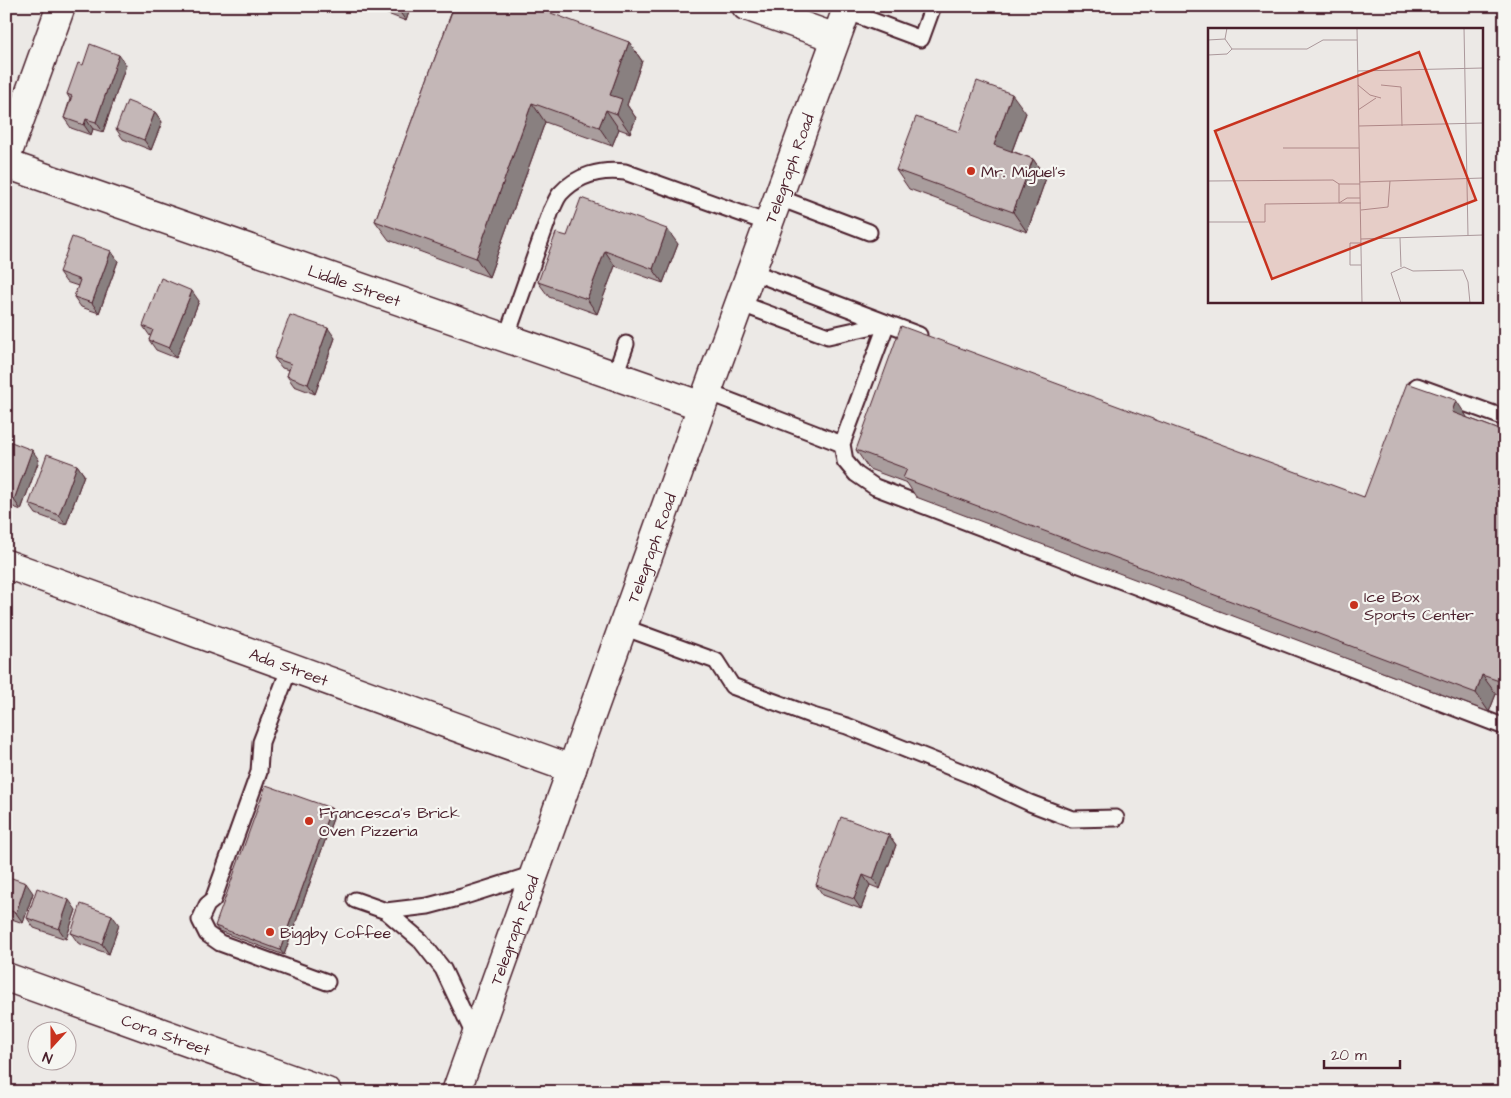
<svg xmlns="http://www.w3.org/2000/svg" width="1511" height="1098" font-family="'Architects Daughter',sans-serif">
<rect width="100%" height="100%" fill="#ece9e6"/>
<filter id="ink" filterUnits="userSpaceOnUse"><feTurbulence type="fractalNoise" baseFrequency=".02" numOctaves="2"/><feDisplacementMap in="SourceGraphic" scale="10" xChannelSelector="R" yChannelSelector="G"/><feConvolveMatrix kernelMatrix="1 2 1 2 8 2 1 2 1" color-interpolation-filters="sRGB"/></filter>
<g filter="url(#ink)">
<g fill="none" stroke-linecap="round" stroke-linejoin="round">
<defs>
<path id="lane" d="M846,11L921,39L933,6
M777,197L869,232
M750,271L887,323L842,444
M739,303L828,336L887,323L919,335
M506,338L551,211C554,206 556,199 560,194C577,175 601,169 625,172L768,223
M615,375L626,344
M707,392L842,444L845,461L856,474L875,487L1505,727
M1410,405L1417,386L1505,418
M623,627L716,661L732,686L813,716L847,726L970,775L1030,803L1072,819L1116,818
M290,667L261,742L259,772L213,900L207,905L200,920L207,934L220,943L327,982
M355,900L386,911L421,941L443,969L475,1037
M386,911L428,906L462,897L534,874"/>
<g id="street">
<path d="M746,6L836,38"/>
<path d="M6,158L61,6"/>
<path id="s1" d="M6,164L702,406"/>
<path id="s2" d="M6,564L572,769"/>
<path id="s3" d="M6,977L327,1092"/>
</g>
<g id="primary">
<path id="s4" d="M456,1092L702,406L848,6"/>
</g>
</defs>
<!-- lane casing -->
<use href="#lane" stroke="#4a1f2b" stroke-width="19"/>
<!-- street casing -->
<use href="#street" stroke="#4a1f2b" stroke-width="31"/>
<!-- primary casing -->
<use href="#primary" stroke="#4a1f2b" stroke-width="31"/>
<!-- lane -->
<use href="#lane" stroke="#f6f6f2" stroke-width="15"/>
<!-- street -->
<use href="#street" stroke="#f6f6f2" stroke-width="28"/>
<!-- primary -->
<use href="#primary" stroke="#f6f6f2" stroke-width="28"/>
</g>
<!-- wall -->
<path fill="#a99d9d" stroke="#4a1f2b" d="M380,6H411L406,21L385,13Z
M454,6L629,42L642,61L627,105L636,118L630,133L619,129L612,146L545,122L489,277L389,240L375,221Z
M126,65L103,132L93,129L91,135L71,128L64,118L70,99L67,94Z
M155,112L162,122L151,150L123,139L116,129Z
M1026,113L1012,151L1033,159L1046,178L1027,232L909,189L896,170L959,132Z
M567,236L678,244L663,283L615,266L597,314L549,297L538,282Z
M111,251L118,261L99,313L81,307L74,297L78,286L66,282L59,272Z
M199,301L176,358L156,350L149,340L151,336H150L143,326Z
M335,338L315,394L294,386L287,376L289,370L282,368L274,358Z
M1468,418L1505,432V697L1496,694L1489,712L916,497L907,483L869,469L856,450L1364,497Z
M6,440L39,460L21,510L6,504Z
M77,465L84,475L66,525L36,514L29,504Z
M331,808L335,813L284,955L219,931L215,926Z
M889,835L896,845L880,889L870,885L861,909L823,895L816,885Z
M6,876L33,893L23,923L6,917Z
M76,910L66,939L34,928L27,918Z
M119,925L109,954L78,943L71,933Z"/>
<!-- shaded-wall -->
<path fill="#898080" stroke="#4a1f2b" d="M401,6H411L406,21L399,11Z
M629,42L642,61L627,105L636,118L630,133L617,114L610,95Z
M119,55L126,65L103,132L96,122Z
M1012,94L1026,113L1007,164L994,145Z
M532,103L545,122L489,277L476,258Z
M606,110L619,129L612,146L599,127Z
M155,112L162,122L151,150L144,140Z
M86,119L93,129L91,135L84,125Z
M1033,159L1046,178L1027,232L1013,212Z
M667,229L678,244L663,283L653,269Z
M111,251L118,261L99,313L92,303Z
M605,251L615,266L597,314L587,299Z
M192,291L199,301L176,358L169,348Z
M328,328L335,338L315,394L308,384Z
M1456,400L1469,420L1452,412Z
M32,450L39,460L21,510L14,500Z
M77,465L84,475L66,525L59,515Z
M1482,675L1496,694L1489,712L1476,693Z
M331,808L335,813L284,955L280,950Z
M889,835L896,845L880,889L873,879Z
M863,875L870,885L861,909L854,899Z
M26,883L33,893L23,923L16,913Z
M69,900L76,910L66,939L59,929Z
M112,915L119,925L109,954L102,944Z"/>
<!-- building -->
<path fill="#c4b7b7" stroke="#4a1f2b" d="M387,6H401L399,11Z
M454,6H532L629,42L610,95L622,99L617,114L606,110L599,127L532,103L476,258L375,221Z
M90,44L119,55L96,122L86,119L84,125L64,118L72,96L67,94L78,63L83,65Z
M977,81L1012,94L994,145L1033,159L1013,212L896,170L916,117L959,132Z
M127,101L155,112L144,140L116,129Z
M581,198L667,229L653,269L605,251L587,299L538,282L556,233L567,236Z
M72,237L111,251L92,303L74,297L80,280L59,272Z
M161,278L192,291L169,348L149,340L153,330L143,326Z
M290,315L328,328L308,384L287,376L291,364L274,358Z
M901,326L1364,497L1407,383L1456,400L1452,412L1505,432V683L1482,675L1476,693L903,478L907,469L856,450Z
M6,440L32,450L14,500L6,497Z
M47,454L77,465L59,515L29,504Z
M266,785L331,808L280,950L215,926Z
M841,817L889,835L873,879L863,875L854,899L816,885Z
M6,876L26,883L16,913L6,909Z
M37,888L69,900L59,929L27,918Z
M81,904L112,915L102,944L71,933Z"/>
</g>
<!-- markers -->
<g fill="#c8321e" stroke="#f6f6f2" stroke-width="2">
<circle cx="971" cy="171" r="5"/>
<circle cx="1354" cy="605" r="5"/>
<circle cx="309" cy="821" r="5"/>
<circle cx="270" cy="932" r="5"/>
</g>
<g text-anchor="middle" stroke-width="4.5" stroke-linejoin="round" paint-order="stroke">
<!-- street labels -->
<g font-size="16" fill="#4a1f2b" stroke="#f6f6f2">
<text dy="6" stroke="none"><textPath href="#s4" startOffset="982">Telegraph Road</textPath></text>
<text dy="6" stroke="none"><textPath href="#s1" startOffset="369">Liddle Street</textPath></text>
<text dy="6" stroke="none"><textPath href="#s4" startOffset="578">Telegraph Road</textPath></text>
<text dy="6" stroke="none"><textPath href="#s2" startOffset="301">Ada Street</textPath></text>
<text dy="6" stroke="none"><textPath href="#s4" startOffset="172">Telegraph Road</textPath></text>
<text dy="6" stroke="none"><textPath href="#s3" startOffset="170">Cora Street</textPath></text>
</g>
<!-- poi labels -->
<g font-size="16" fill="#4a1f2b" stroke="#f6f6f2" text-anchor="start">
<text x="981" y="177">Mr. Miguel's</text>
<text x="1364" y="602">Ice Box<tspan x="1364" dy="18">Sports Center</tspan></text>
<text x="319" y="818">Francesca's Brick<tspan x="319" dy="18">Oven Pizzeria</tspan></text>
<text x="280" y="938">Biggby Coffee</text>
</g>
</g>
<!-- overview -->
<g transform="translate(1208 28)">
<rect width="275" height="275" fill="#ece9e6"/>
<path fill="none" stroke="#ab989b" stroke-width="1" d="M19,0L17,11L24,21M149,0L154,275M256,0L260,208M0,12L17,11M0,27L19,26L24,21H99L115,12H149M150,43L275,40M150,57L162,67L173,70M173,57L193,59L194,98M150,82L168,70M151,98L275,95M75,120H151M0,153L125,152L131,156H152M152,154L275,150M131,156V175H153M153,182L180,179L182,153M0,194H57V176L131,175L139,170H152M192,210L193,239M153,211L275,207M153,215H142V237H153M193,275L183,245L196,239L205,243L255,242L260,254L262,275"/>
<path fill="#c8321e" fill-opacity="0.15" stroke="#c8321e" stroke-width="2.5" d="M211,24L268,172L64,251L7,103Z"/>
<rect width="275" height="275" fill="none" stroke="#4a1f2b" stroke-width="2.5"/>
</g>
<!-- margin -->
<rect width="1511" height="1098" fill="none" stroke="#f6f6f2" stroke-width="25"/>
<rect x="12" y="12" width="1486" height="1073" fill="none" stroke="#4a1f2b" stroke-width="2" filter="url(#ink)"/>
<!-- north arrow -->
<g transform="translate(52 1046) rotate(201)"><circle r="24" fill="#f6f6f2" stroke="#b1a0a2"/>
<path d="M0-4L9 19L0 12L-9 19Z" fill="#c8321e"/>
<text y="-8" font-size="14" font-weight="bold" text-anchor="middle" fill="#4a1f2b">N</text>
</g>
<!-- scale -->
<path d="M1324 1060v8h76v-8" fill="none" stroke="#4a1f2b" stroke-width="2.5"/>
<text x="1331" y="1060" font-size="15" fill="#4a1f2b" stroke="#f6f6f2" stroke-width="4" paint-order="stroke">20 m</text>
</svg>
